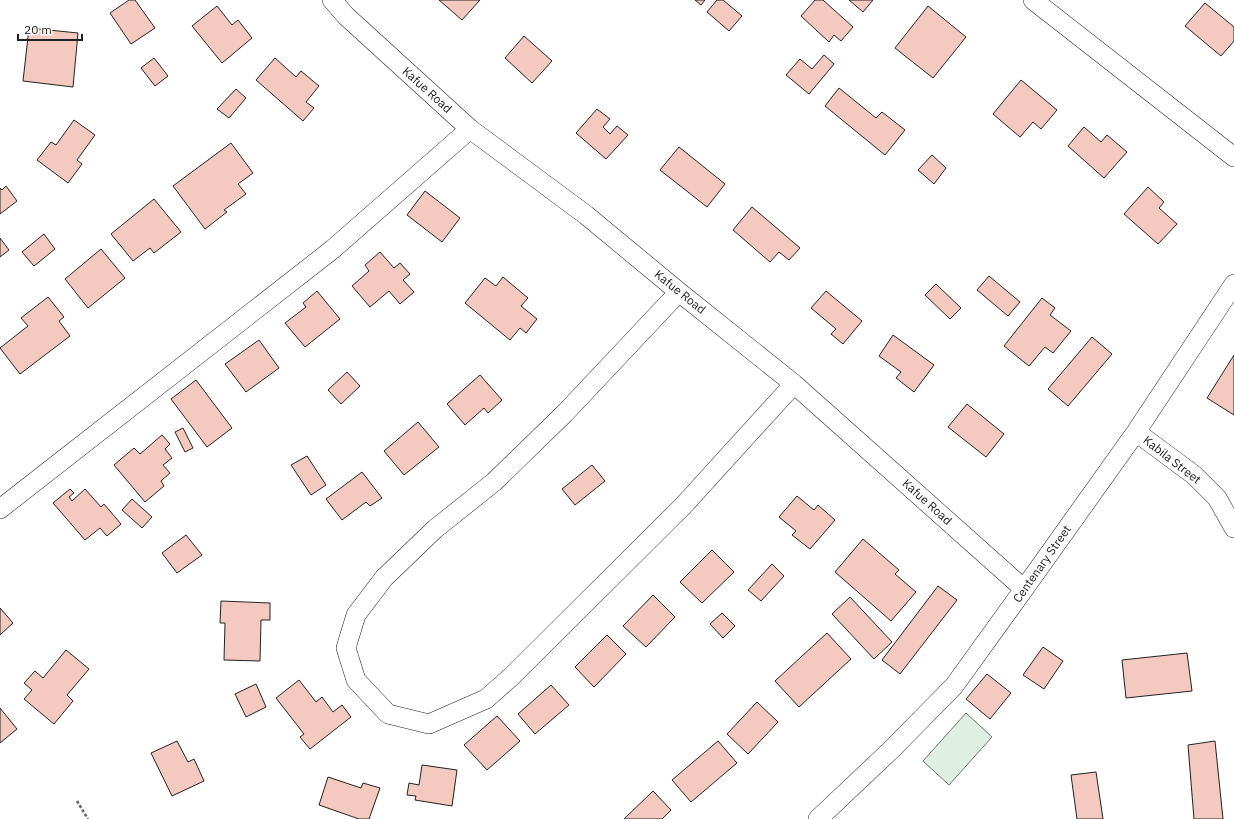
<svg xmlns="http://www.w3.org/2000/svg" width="1234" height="819" font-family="'IBM Plex Sans',sans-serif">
<rect width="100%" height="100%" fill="#fff"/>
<!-- green -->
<path fill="#e0efe3" stroke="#6f6f6f" d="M966,713L992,737L949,785L923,761Z"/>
<!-- building -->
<path fill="#f3c9c0" stroke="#222" d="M129,0H135L155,28L131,44L110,13Z
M439,0H480L462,20Z
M695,0H705L701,5Z
M717,0H723L742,16L729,31L707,12Z
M815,0H823L853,27L841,41L834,35L829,42L801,16Z
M849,0H873L863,12Z
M1205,3L1234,27V41L1221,56L1185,26Z
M217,6L232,25L238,20L252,38L222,63L192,26Z
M928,6L966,37L933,78L895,48Z
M29,28L78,33L73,87L23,81Z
M524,36L552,61L532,83L505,58Z
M824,55L834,64L809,94L786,75L800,59L812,69Z
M154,58L168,76L155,86L141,68Z
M275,58L296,77L301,71L319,86L306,102L314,108L303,121L256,80Z
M1021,80L1057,110L1041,129L1033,122L1020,137L993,114Z
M839,88L876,118L882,112L905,130L885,155L825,106Z
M236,89L246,98L229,118L217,109Z
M597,109L610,119L603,127L610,134L617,126L628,135L606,159L576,133Z
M74,120L95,135L77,160L82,164L68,183L37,160L51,142L56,145Z
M1084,127L1101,142L1107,135L1127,152L1104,178L1068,146Z
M231,143L253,173L238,184L246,194L224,210L227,212L205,229L173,186Z
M679,147L725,184L707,207L660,170Z
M932,155L946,168L934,184L918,170Z
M6,186L17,201L0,214V188L2,190Z
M1148,187L1164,202L1159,208L1177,224L1158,244L1124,214Z
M425,191L460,218L442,242L407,215Z
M154,199L181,232L154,253L150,248L133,261L111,234Z
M752,207L800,248L789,260L779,252L770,262L733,230Z
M44,234L55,249L34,266L22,252Z
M0,238L9,250L0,257Z
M101,249L125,278L88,308L65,279Z
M380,252L394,268L400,263L410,274L403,280L414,292L400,304L389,291L370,307L352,286L369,271L365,265Z
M989,276L1020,302L1008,316L977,290Z
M503,277L528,298L521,306L537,319L526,333L520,328L510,340L465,303L485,278L496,286Z
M936,284L961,308L950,319L925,295Z
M317,291L340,319L305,347L285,323L306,307L303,303Z
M826,291L862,321L843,344L831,334L836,329L811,308Z
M48,297L64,317L59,321L70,336L20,374L0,348L28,326L21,318Z
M1042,298L1055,308L1050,315L1071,331L1053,353L1045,347L1029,366L1004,346Z
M893,335L934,365L914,392L896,378L901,372L879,356Z
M1092,337L1112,354L1068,406L1048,389Z
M259,340L279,368L246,392L225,364Z
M1234,355V415L1207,398Z
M347,372L360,386L341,404L328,390Z
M480,375L502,400L488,413L484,408L465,425L447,404Z
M196,380L232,428L207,447L171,399Z
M967,404L1004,434L986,457L948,427Z
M418,422L439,447L404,475L384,451Z
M183,428L193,448L185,452L175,432Z
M162,435L170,444L165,449L172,458L163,465L170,473L161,481L164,486L145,502L114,465L134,448L140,454Z
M307,456L326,485L311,495L291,465Z
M592,465L605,481L575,505L562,489Z
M362,472L382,498L370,506L366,502L342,520L326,499Z
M70,489L74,493L69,497L72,501L85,489L101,507L104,504L121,524L107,536L100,528L85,540L53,503Z
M797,496L814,510L818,505L835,520L810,549L792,535L796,531L779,517Z
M132,499L152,517L142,528L122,510Z
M186,535L202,555L177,573L162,553Z
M863,539L899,570L895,574L916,592L891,621L835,572Z
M712,550L734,572L702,603L680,582Z
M772,564L784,576L761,601L748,590Z
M938,586L957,600L900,674L882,660Z
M653,595L675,617L646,647L623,626Z
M850,597L892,642L874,659L832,614Z
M221,601L270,603V620H261L260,661L224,660L225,623H220Z
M0,608L13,623L0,635Z
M722,613L735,626L723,638L710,624Z
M827,633L851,659L799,707L775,681Z
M607,635L626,654L594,687L575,667Z
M1043,647L1063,661L1044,689L1023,675Z
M66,650L89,669L67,695L73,701L54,724L24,699L32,690L24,683L35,671L43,678Z
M1187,653L1192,691L1126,698L1122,660Z
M987,674L1011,693L990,719L966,699Z
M299,680L316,702L322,697L333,712L342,705L351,717L310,749L300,737L304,734L276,698Z
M256,684L266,707L246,717L235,694Z
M551,685L569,705L535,734L518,714Z
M757,702L778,722L748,754L727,734Z
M0,708L17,729L0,743Z
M497,716L520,741L487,770L464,745Z
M177,741L188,762L194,759L204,781L172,796L151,753Z
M718,741L737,763L691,802L672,780Z
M1215,741L1223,819H1194L1188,745Z
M422,765L457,770L452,806L415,800L416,796L407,795L409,783L419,785Z
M1096,772L1103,819H1077L1071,775Z
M328,777L361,788L363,783L380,788L369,819H359L319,805Z
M653,791L671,810L662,819H624Z"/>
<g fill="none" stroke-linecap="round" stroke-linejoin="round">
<defs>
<path id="street" d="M332,0L346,16L470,129L586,215L679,292L794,384L1024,589
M1033,0L1234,157
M679,292L565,413L494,482L435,529L384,578L356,615L346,648L356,680L388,714L429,724L486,699L511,677L683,506L794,384
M1136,432L1194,475L1217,498L1234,528
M0,509L333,249L470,129
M818,819L892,749L954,686L1024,589L1136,432L1234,284"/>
</defs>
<!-- street casing -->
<use href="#street" stroke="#222" stroke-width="20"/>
<!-- path -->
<path stroke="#646464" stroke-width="2.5" stroke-dasharray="3 2" stroke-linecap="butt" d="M77,801L88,819"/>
<!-- street -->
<use href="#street" stroke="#fff" stroke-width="19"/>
</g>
<g text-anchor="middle" stroke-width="3" stroke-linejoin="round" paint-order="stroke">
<!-- street labels -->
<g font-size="12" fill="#222" stroke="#fff">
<text transform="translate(427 90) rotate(42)" y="4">Kafue Road</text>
<text transform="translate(680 292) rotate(39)" y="4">Kafue Road</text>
<text transform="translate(1172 460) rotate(38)" y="4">Kabila Street</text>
<text transform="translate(927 502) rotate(42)" y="4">Kafue Road</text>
<text transform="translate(1042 564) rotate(-55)" y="4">Centenary Street</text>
</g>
</g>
<!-- scale -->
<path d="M18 34v6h64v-6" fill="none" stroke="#222222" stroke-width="2"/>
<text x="24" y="34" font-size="12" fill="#222222" stroke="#ffffff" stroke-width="3" paint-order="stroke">20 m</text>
</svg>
